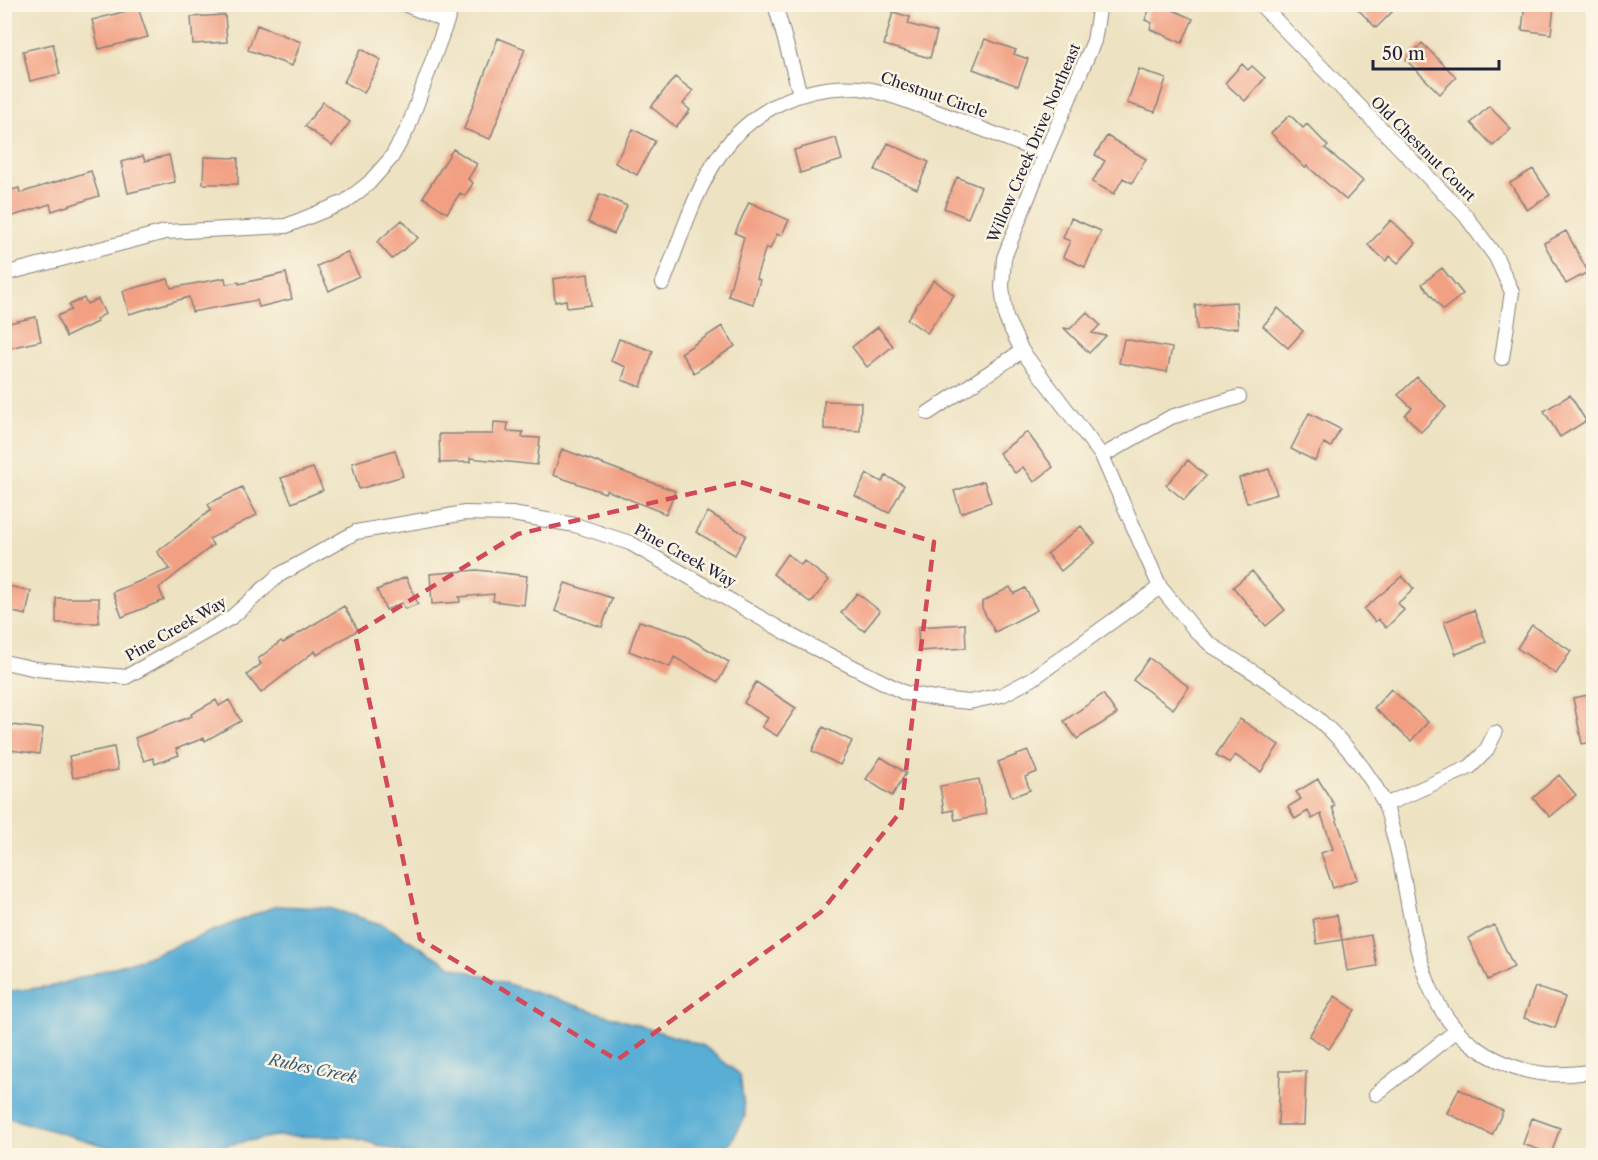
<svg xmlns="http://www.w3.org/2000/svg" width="1598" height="1160" font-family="'Libre Caslon Text',serif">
<rect width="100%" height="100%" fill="#fcf5e5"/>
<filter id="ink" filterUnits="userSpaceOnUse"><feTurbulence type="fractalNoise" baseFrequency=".0167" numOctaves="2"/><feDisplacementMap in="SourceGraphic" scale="12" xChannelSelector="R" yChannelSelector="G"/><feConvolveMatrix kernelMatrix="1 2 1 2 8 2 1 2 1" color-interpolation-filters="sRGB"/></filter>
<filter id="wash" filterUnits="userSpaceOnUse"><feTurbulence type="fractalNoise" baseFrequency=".008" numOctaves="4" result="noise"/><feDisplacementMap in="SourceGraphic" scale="24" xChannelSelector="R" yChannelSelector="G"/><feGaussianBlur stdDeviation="1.35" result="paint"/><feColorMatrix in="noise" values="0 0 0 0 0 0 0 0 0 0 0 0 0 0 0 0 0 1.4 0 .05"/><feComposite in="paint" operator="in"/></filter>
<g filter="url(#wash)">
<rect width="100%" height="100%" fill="#ede2c1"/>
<!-- water -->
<path fill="#59aed5" stroke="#3e6888" stroke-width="1.5" d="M276,906L329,908L384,925L451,966L704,1046L740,1075L745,1116L724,1156H415L351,1137L275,1136L206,1149L126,1152L5,1117V992L54,986L147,957Z"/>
<g id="blocks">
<!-- building -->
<path fill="#f2a083" d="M1152,4H1160L1193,19L1182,43L1150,29L1152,23L1145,20Z
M1353,4H1400L1376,28Z
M1525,4L1554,6L1551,34L1522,30Z
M138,8L148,37L99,49L92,20Z
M893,12L910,17L908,24L937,32L930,58L884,45Z
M225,15L227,42L193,44L191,17Z
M257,25L301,42L292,66L248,50Z
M498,38L525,49L490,139L464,129Z
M985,39L1016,50L1014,54L1028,59L1018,86L973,69Z
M1422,43L1456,77L1440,94L1406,60Z
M53,44L60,74L30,81L23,51Z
M361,49L381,60L364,93L344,82Z
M1242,64L1248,70L1252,66L1265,78L1245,101L1225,83Z
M1139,69L1166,79L1155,112L1127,103Z
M675,77L693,91L683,104L690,110L676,127L651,107Z
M323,102L350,122L332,146L305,126Z
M1489,106L1511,129L1493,146L1471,123Z
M1290,115L1303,128L1307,124L1328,146L1325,148L1363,181L1346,200L1307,166L1305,168L1271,133Z
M633,129L655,141L637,175L615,163Z
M1107,136L1146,159L1132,183L1123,178L1114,194L1092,182L1105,161L1095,155Z
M836,138L842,160L800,173L794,150Z
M888,143L929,162L917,189L875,170Z
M453,149L477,164L468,179L473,183L465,196L460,193L447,213L423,197Z
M169,155L175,182L128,193L121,162L143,156L145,161Z
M204,157L238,158V184H203Z
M1533,169L1550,195L1527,210L1510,183Z
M91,171L99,196L52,211L50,204L4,219V192L19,188L20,193Z
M957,177L981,187L968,218L944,208Z
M600,194L627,206L614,234L588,222Z
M749,202L789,220L781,236L777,234L770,249L766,247L756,278L760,280L753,304L728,296L744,237L735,233Z
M1071,218L1101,231L1085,267L1063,257L1070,241L1063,238Z
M402,220L418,238L392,259L377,242Z
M1391,220L1416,243L1398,263L1390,256L1386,261L1368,245Z
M1566,231L1588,272L1566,284L1544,243Z
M347,252L359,276L329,291L317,266Z
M1442,268L1463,294L1443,310L1422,284Z
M286,273L292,299L259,307L257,300L192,312L189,297L129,314L123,291L168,279L171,288L225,278L226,284L239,282V284Z
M588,274L591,305L567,308L566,300L555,302L553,279Z
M934,280L954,295L927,333L907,319Z
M84,298L87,304L98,299L105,314L96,319L97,322L66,337L57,316L71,310L69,305Z
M1236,302L1238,328L1197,330L1195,305Z
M1278,308L1303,331L1288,348L1263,326Z
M1087,312L1100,325L1092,333L1106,336L1089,353L1064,328L1070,329Z
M36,317L41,341L4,349V324Z
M722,326L735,346L694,373L681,353Z
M878,327L893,346L867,367L852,347Z
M619,339L653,351L641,387L622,380L626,367L611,361Z
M1124,339L1172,348L1167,372L1119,363Z
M1417,377L1446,407L1421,432L1405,415L1412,408L1398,395Z
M1570,395L1586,421L1560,437L1544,411Z
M824,401L861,402L860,431L824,429Z
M1309,413L1340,429L1331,447L1324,443L1315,461L1291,449Z
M494,422L508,423L507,431L523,432L522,437L540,438L537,465L470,458V462L440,463L439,434H493Z
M1027,432L1053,467L1034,482L1023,467L1015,473L999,453Z
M562,449L675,491L666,514L606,490L605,493L553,475Z
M395,450L403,476L359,489L352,463Z
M1188,460L1206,476L1184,500L1166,485Z
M313,468L323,490L292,503L281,478Z
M1269,469L1277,494L1247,503L1239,478Z
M867,474L882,482L886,476L904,485L889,513L855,496Z
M984,481L991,502L961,513L954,491Z
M242,487L257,515L209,539L213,545L159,588L164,600L122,617L113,592L170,569L157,552L211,510L208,504Z
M708,512L746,535L735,555L696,532Z
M1081,526L1095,543L1061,571L1047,554Z
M787,554L801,565L804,561L829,580L811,603L773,574Z
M477,570L527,576L524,605L493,601L494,594L459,597L460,602L432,604L430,574Z
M1252,571L1285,610L1266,626L1233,587Z
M1402,576L1414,589L1398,603L1404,610L1386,628L1378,619L1375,622L1364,609Z
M406,577L418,604L405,609L402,603L386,610L377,590Z
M565,583L612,598L602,627L555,611Z
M4,585L31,591L26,615L4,610Z
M1010,587L1014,594L1025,588L1037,610L995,632L982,608V602Z
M857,593L880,611L864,631L841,613Z
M56,598H99V623H56Z
M344,606L358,630L317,655L315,651L261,693L247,675L261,664L258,659L281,641L283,643Z
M1474,610L1486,642L1456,654L1444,622Z
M639,621L684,635L729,662L718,682L674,657L670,667L629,651Z
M965,624L966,648L919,651L918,627Z
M1532,625L1571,651L1556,674L1517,648Z
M1149,658L1189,687L1173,709L1133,680Z
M756,682L796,708L777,736L762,727L768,718L744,703Z
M1391,689L1428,722L1411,741L1374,708Z
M1103,694L1117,714L1077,739L1064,721Z
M1593,694V742L1582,744L1573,698Z
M216,700L219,706L229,700L241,721L205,741L204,738L176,749L179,755L155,764L153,758L144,761L135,738L192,716L191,714Z
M1240,719L1279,745L1261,772L1235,755L1230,763L1216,755Z
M4,724L43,729L39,754L4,749Z
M823,727L852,741L840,765L812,751Z
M114,747L118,770L73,778L69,756Z
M1028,751L1037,772L1025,777L1030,790L1012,797L998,762Z
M881,757L906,773L892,796L866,779Z
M1559,775L1576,795L1550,817L1533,798Z
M979,779L986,814L955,820L953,810L944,812L940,786Z
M1318,779L1335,806L1332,807L1358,879L1333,888L1321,853L1333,849L1321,814L1312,819L1308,811L1295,819L1288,807L1301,799L1296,792Z
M1337,915L1342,940L1317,944L1313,919Z
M1494,925L1514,967L1488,980L1468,938Z
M1371,935L1377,966L1347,971L1342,940Z
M1535,987L1565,997L1555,1028L1524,1018Z
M1335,996L1355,1010L1329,1049L1309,1036Z
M1280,1071H1306L1304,1125H1278Z
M1459,1089L1503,1111L1492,1135L1447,1113Z
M1532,1118L1560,1128L1551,1154L1523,1144Z"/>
</g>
</g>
<g filter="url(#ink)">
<use href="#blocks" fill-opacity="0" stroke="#88827e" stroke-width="1.5"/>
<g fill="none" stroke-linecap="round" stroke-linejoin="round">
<defs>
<path id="minor" d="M404,4L446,21
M775,4L800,94
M1100,4L1094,41L1045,154L1004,258L1002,287L1006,318L1022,351L1102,456L1160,587L1196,631L1211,645C1284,692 1342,723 1384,802C1389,813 1391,826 1394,837C1416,914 1410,1011 1488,1055C1524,1075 1554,1078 1594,1071
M1260,4L1465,215L1496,257L1512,292L1502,358
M4,274L165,232L286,226L345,202L369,183L391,158L408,128L453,4
M663,283C680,241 694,191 721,153C752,110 805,83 859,88C880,90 901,99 921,106C962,121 1003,137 1045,154
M928,413L1022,351
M1102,456L1171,417L1239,397
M4,662L36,669L126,677L232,617L279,575L356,532L465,513L512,514L575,525L630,543L801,641L905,693L940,699L969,702L1002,695L1032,679L1160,587
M1385,805L1470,767L1486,751L1495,733
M1376,1094L1456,1031"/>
</defs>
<!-- minor casing -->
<use href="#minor" stroke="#88827e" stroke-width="16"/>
<!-- minor -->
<use href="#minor" stroke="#fff" stroke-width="14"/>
</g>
</g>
<!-- marked area -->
<path fill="none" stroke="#d1495b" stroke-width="4.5" stroke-dasharray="12 8" stroke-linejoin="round" d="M741,482L934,542L901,811L821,912L617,1060L420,939L355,634L518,534Z"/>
<g text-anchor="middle" stroke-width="5" stroke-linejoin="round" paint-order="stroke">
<!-- street labels -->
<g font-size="15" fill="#22223b" stroke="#fcf5e5">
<text transform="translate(934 95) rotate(19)" y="5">Chestnut Circle</text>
<text transform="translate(1034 143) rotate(-67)" y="5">Willow Creek Drive Northeast</text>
<text transform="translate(1423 149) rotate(45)" y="5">Old Chestnut Court</text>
<text transform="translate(685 556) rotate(29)" y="5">Pine Creek Way</text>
<text transform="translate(176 629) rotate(-30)" y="5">Pine Creek Way</text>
</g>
<!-- water labels -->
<g font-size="16" font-style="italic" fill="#385a79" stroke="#fcf5e5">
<text transform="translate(313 1068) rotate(12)" y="6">Rubes Creek</text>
</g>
</g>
<!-- margin -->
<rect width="1598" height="1160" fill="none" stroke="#fcf5e5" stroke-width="24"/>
<!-- scale -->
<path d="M1373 60v9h126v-9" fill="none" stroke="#22223b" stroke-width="3"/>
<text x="1382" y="60" font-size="18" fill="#22223b" stroke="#fcf5e5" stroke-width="4.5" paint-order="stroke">50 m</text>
</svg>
